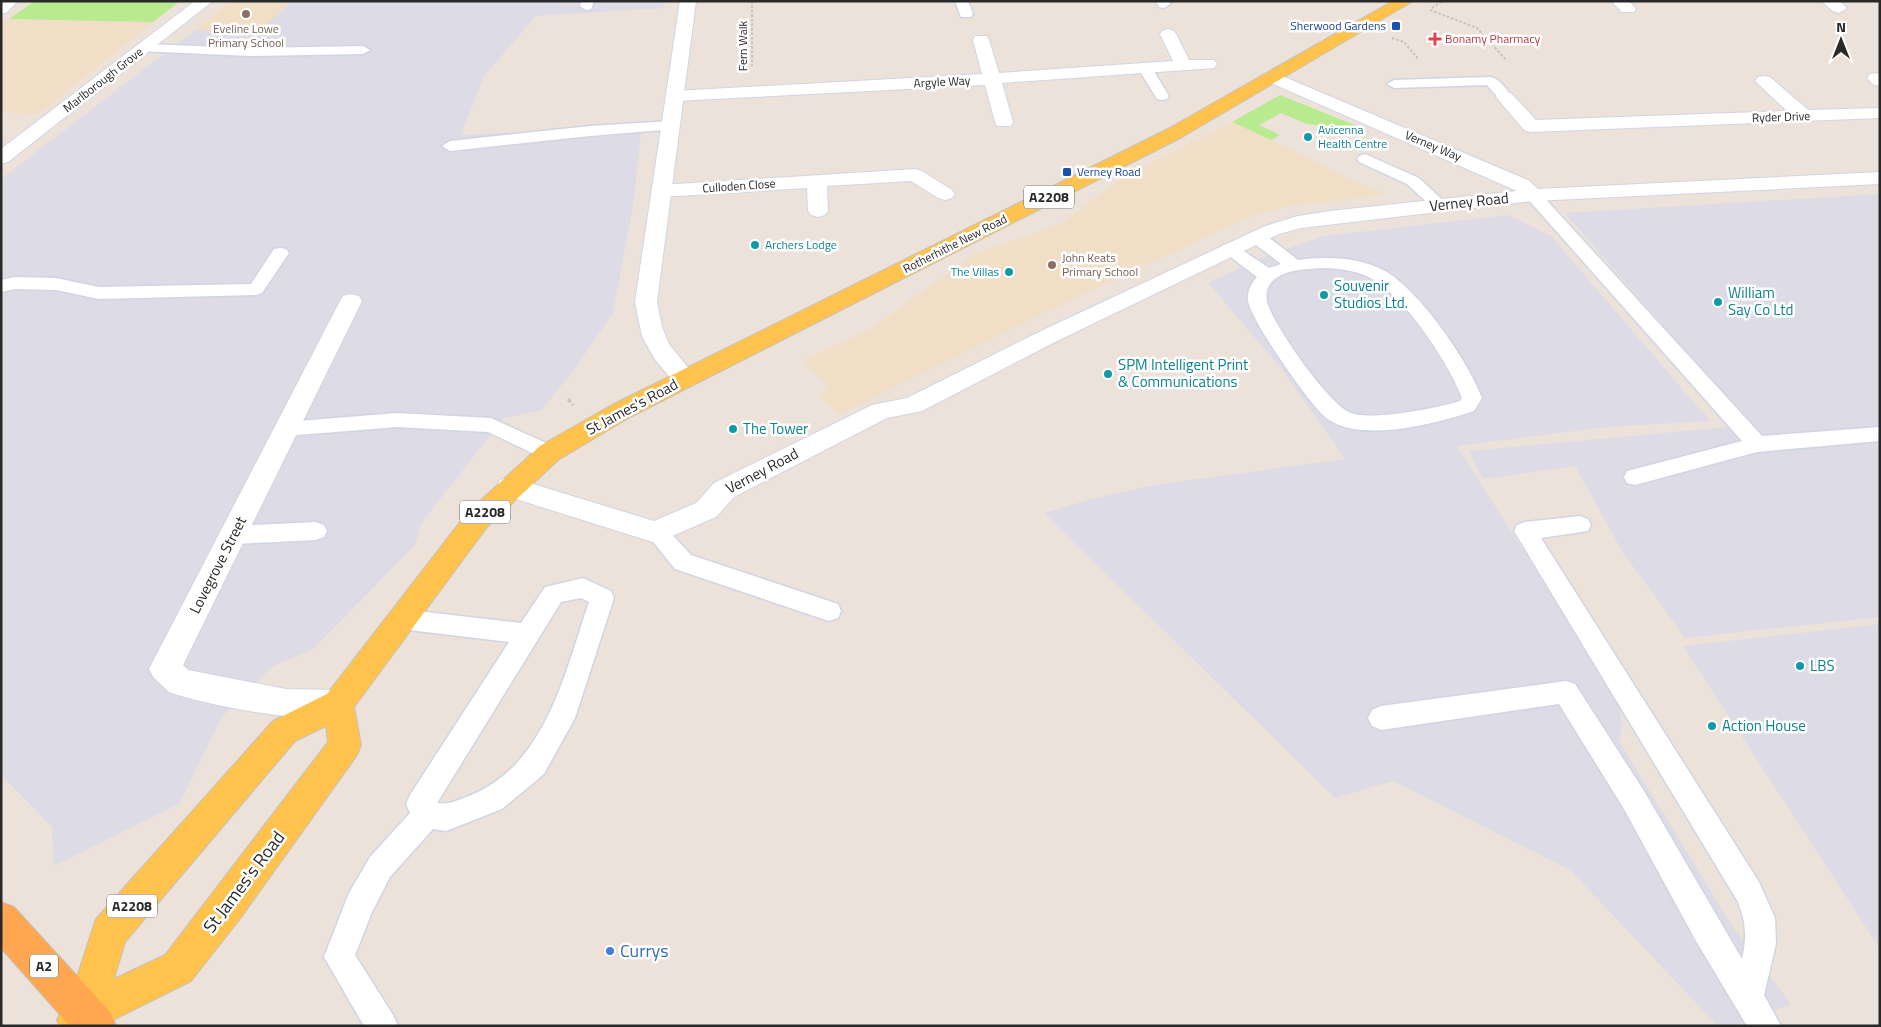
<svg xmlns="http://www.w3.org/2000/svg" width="1881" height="1027" font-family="'Titillium Web',sans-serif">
<rect width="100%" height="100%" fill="#ede2d9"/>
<!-- industrial -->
<path fill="#dddbe5" d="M292,1H665L663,8L536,16L484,76L461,135L642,125L633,206L613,313L576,367L542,410L504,418L422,522L415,545L312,650L273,666L222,717L179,804L54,866L52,827L1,775V179L195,30L257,33Z
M1880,194V617L1685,638L1622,551L1575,466L1483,479L1469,451L1749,425L1565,213Z
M1508,215L1551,236L1710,421L1607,427L1457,446L1611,689L1620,709L1622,727L1619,741L1733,927L1791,1004L1734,1026H1718L1570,870L1393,781L1335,798L1044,513L1091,499L1154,485L1345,459L1280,367L1208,283L1261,258L1324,236Z
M1880,624V949L1683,646Z"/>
<!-- education -->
<path fill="#f1dec7" d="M231,1H292L257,33L195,30Z
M9,19L153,22L39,114L1,112V23Z
M1232,122L1385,195L1288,206L1245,219L1048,311L839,415L818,395L830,388L803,361L874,327L974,254L1059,225L1125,176Z"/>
<!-- green -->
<path fill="#b8ea90" d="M35,1H180L153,22L9,19Z
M1280,95L1357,126L1351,129L1325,130L1320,125L1307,124L1281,113L1259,125L1280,135L1271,140L1232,122Z"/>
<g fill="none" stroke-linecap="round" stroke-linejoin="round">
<defs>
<path id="service" d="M581,1H594L591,9L586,10L580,6Z
M955,1H968L973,14L971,17H961Z
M1156,1H1169L1170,4L1164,8L1159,7Z
M144,44L250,48L363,46L370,50L363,54L250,56L139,51L137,48L139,45Z
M1145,64L1150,65L1169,96L1167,99L1162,100L1157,99L1138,68Z
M1491,77C1500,79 1507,90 1512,97L1510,100H1500L1487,85L1394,88L1387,84L1394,80Z
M671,121L676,123L679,126L676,129L590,136L450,151L442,146L450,141L590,126Z
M1365,154L1419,178L1448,205L1446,209H1434L1407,184L1359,162L1357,159L1359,156Z
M1533,190L1539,192L1762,436L1880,427V441L1757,452L1635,485L1627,483L1624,477L1627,471L1742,441L1527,198L1525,195L1527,192Z
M1257,232L1263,233L1298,260C1326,256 1360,257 1385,271C1420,291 1468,361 1482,398L1474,411C1438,423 1376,439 1339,425C1334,423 1327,419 1323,415C1307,400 1252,322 1248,301C1247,292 1251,283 1257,277L1220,249L1223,245H1235L1269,268L1281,264L1251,241L1248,237L1251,233ZM1327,268C1342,269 1359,271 1372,279C1405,297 1449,363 1462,398L1460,401C1438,408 1372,421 1351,413C1329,405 1274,326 1267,302C1266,297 1266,289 1270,284C1282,268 1309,269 1327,268Z
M280,248L286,249L289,253L262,293L256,295L99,299L56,290L15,289L1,292V280L15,277L56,278L99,287L251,284L274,249Z
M397,413L491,418L557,448L560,453L557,458L549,461L488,432L397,427L286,436L279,434L276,429L279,424L286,422Z
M1580,516L1588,519L1591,525L1588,531L1541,538L1759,882L1775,918L1776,944L1764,995L1781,1026H1747L1696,941L1624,809L1559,704L1381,730L1372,726L1368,718L1372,710L1381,706L1566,681L1575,684L1644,791L1742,959C1747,938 1746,921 1738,902L1514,531L1517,525L1525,522Z
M316,522L324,525L327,531L324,537L316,540L233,544L225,541L222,535L225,529L233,526Z
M656,523L664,526L691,555L838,604L841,611L838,618L829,621L675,569L645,532L648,526Z
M583,578L611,591L614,598L575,718L544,774L502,809L446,831L433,829L390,877L372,912L355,955L393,1015L398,1026H364L324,957L349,893L370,857L410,813L406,804L410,795L509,642L400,629L391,626L388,619L391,612L400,609L521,623L545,587ZM581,598L589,602C565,672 546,766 469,796C458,800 449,805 437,803L561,602Z"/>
<path id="minor" d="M1,1H18L7,12L1,14Z
M195,1H213L8,162L1,164V149Z
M1611,1H1629L1636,9L1634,12H1622Z
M1821,1H1840L1847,8L1839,13L1833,11Z
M1168,29L1174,31L1176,34L1189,60H1214L1217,64L1214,68L1002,83L1013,122L1011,126H997L995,122L985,85L675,101L669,100L666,96L669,92L675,91L982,74L973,40L975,36H987L989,40L999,73L1173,61L1160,34L1162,31Z
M1275,73L1528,180L1538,189L1880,172V184L1533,201L1301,228L1279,234L1057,341L922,411L887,418L734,497L716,517L656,543L500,494L497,487L500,480L510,477L654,521L696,503L714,483L872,405L907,398L1041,331L1265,226L1298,216L1330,211L1517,191L1269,82L1266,78L1269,74Z
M1876,73L1880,74V86L1874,85L1867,78L1870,74Z
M1764,76L1770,77L1808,110L1880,108V118L1531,132L1524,130L1496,97L1499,93H1511L1536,120L1787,111L1755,81L1758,77Z
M915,169L922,171L952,190L955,194L952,198L945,200L938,198L911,181L827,186L828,211L825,215L818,217L811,215L808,211L807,188L661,197L654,195L651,191L654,187L661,185Z
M351,294L359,296L362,301L183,665L188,670L286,689L338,690L349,694L354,704L349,714C314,727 206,705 169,692L154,678L149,669L340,301L343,296Z"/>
<path id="tertiary" d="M680,1H696L657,302L662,327L669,344L697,379L694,385L685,387L676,385L654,358L642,336L635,302Z"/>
<path id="primary" d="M1393,1H1413L1182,137L630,417L558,460L487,527L354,707L361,745L357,755L239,920L191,981L101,1026H60L57,1020L63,1006L69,1001L96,919L273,721L327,694L467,513L540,446L612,405L1168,129ZM326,726L328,742L165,955L114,979L125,942L295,741Z"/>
<path id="trunk" d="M1,902L14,907L110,1012L116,1026H70L1,948Z"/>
</defs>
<!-- service casing -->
<use href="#service" stroke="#cfd5e4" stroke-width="3"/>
<!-- minor casing -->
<use href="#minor" stroke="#cfd5e4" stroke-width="2"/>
<!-- tertiary casing -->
<use href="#tertiary" stroke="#cfd5e4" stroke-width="2"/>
<!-- primary casing -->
<use href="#primary" stroke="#c3c3c3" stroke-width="2"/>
<!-- trunk casing -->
<use href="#trunk" stroke="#c3c3c3" stroke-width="2"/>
<!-- path-far1 -->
<path stroke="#c3c3c3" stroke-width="2" stroke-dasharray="2.5 2" stroke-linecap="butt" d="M752,1V66
M1432,8L1442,1
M1430,10L1477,28L1506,60
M1392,38L1404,42L1419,60"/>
<!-- path -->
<path stroke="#c3c3c3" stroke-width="3" stroke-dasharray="4 2.5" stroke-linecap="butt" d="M568,399L573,405"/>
<!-- service -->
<use href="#service" fill="#fff" fill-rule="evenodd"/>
<!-- minor -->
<use href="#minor" fill="#fff" fill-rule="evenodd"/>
<!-- tertiary -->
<use href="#tertiary" fill="#fff" fill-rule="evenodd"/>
<!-- primary -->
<use href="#primary" fill="#fec24d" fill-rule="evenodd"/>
<!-- trunk -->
<use href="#trunk" fill="#fea650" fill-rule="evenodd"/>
</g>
<!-- markers -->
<g fill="#8d6e63" stroke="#fff" stroke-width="2">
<circle cx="246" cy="14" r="5"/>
<circle cx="1052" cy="265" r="5"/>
</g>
<g fill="#1a4fb4" stroke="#fff" stroke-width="2">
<rect x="1391" y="21" width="10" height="10" rx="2.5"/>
<rect x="1062" y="167" width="10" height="10" rx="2.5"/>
</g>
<path fill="#e0444e" stroke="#fff" stroke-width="2" d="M1432.5 31.5h5v5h5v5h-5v5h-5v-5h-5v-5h5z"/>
<g fill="#0f9aa8" stroke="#fff" stroke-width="2">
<circle cx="1308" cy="137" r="5"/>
<circle cx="755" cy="245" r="5"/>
<circle cx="1009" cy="272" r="5"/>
<circle cx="1324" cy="295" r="5"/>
<circle cx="1718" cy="302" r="5"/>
<circle cx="1108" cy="374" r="5"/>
<circle cx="733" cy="429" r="5"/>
<circle cx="1800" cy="666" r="5"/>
<circle cx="1712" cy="726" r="5"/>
</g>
<circle fill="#3f7fe0" stroke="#fff" stroke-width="2" cx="610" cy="951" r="5"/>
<g text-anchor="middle" stroke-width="5" stroke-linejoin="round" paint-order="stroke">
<!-- far-transit labels -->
<g font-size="12" fill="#164399" stroke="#fff" text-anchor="end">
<text x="1386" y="30">Sherwood Gardens</text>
<text x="1077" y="176" text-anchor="start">Verney Road</text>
</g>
<!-- far-education labels -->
<g font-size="12" fill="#785e54" stroke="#fff">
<text x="246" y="33">Eveline Lowe<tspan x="246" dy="14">Primary School</tspan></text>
<text x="1062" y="262" text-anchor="start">John Keats<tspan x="1062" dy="14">Primary School</tspan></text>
</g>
<!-- far-health labels -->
<g font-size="12" fill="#be3a42" stroke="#fff" text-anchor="start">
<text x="1445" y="43">Bonamy Pharmacy</text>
</g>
<!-- far-street labels -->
<g font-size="12" fill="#292929" stroke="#fff">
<text transform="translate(743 46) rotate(-90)" y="4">Fern Walk</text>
<text transform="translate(103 80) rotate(-38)" y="4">Marlborough Grove</text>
<text transform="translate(942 82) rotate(-3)" y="4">Argyle Way</text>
<text transform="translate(1781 117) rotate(-2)" y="4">Ryder Drive</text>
<text transform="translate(1433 146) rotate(23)" y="4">Verney Way</text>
<text transform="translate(739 186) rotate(-4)" y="4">Culloden Close</text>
<text transform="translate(955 244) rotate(-27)" y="4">Rotherhithe New Road</text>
</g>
<!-- far-culture labels -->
<g font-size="12" fill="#0d838f" stroke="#fff" text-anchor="start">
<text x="1318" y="134">Avicenna<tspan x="1318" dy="14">Health Centre</tspan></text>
<text x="765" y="249">Archers Lodge</text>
<text x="999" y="276" text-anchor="end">The Villas</text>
</g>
<!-- shield labels -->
<g fill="#fff" stroke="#696969" stroke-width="1">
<rect x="1024" y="185.5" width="50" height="23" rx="4"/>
<rect x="460" y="500.5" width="50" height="23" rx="4"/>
<rect x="107" y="894.5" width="50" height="23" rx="4"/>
<rect x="30" y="954.5" width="28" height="23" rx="4"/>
</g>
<g font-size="14" font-weight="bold" fill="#292929">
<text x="1049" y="202">A2208</text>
<text x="485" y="517">A2208</text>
<text x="132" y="911">A2208</text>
<text x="44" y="971">A2</text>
</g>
<!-- street labels -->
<g font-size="15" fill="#292929" stroke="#fff">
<text transform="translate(1469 202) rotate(-6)" y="5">Verney Road</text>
<text transform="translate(632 407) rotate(-28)" y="5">St James's Road</text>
<text transform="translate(762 471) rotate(-28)" y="5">Verney Road</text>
<text transform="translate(218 565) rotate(-63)" y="5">Lovegrove Street</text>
</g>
<!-- culture labels -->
<g font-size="15" fill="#0d838f" stroke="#fff" text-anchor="start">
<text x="1334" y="291">Souvenir<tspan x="1334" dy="17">Studios Ltd.</tspan></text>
<text x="1728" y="298">William<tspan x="1728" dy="17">Say Co Ltd</tspan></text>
<text x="1118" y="370">SPM Intelligent Print<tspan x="1118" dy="17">&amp; Communications</tspan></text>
<text x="743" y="434">The Tower</text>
<text x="1810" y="671">LBS</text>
<text x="1722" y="731">Action House</text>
</g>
<!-- near-street labels -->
<g font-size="18" fill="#292929" stroke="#fff">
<text transform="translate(244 882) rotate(-53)" y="6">St James's Road</text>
</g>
<!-- near-shop labels -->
<g font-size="18" fill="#366cbe" stroke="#fff" text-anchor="start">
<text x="620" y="957">Currys</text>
</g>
</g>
<!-- border -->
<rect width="1881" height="1027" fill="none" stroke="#292929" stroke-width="5"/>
<!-- north arrow -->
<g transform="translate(1841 40)" stroke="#ffffff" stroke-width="4" paint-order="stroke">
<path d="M0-4L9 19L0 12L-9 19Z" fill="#292929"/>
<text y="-8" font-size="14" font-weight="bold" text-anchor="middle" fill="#292929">N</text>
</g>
</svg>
